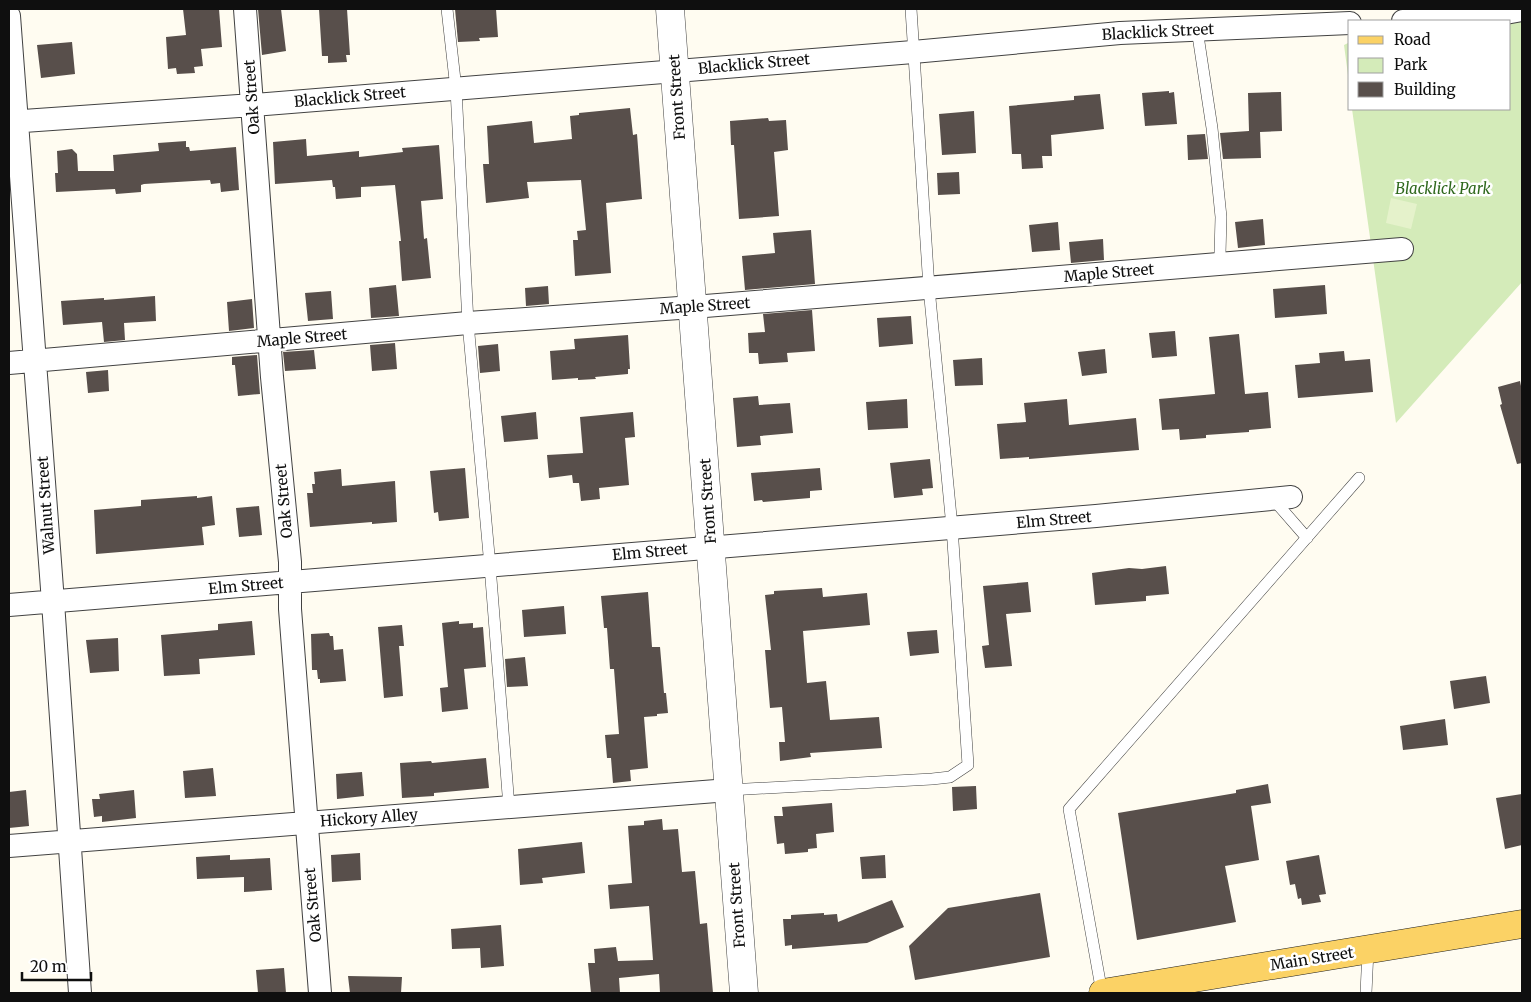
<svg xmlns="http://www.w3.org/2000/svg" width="1531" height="1002" font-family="Merriweather,serif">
<rect width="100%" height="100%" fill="#fffcf1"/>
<!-- green -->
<path fill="#d4ebb9" d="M1427,9H1522V282L1396,423L1352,109H1510V21H1398Z
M1350,42V90L1344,45Z"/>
<!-- pitch -->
<path fill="#e5f2cb" d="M1391,198L1417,204L1411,229L1386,223Z"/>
<!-- building -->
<path fill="#584f4b" d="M183,9H219L222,47L201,49L203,66L194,67L195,73L177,74L176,68L168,69L166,37L186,35Z
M258,9H281L286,51L262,55Z
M319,9H347L350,55H346L347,62L328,63V56H322Z
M455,9H496L498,37L479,38L480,41L458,42Z
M72,42L75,74L41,78L37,45Z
M1169,91V93L1174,92L1177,124L1145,126L1142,93Z
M1281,92L1282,131L1260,132L1261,158L1223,159L1220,133L1249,131L1248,93Z
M1100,94L1104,129L1051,135L1052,156H1042L1043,168L1022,169L1021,154H1012L1009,106L1074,100V96Z
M630,108L633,135L637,134L642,199L606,203L611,273L575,276L573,240H578L577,231L586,230L581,180L527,182L529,198L486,203L483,164H489L487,126L532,121L534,143L572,139L570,116L579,115V113Z
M974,111L976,153L942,155L939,114Z
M768,118L769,121L786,120L788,150L774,152L779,216L739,219L734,145H731L730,121Z
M1205,134L1208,159L1188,160L1187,135Z
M306,139L307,156L359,151V157L403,152L402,148L439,145L443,199L421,201L424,239L427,238L431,278L402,281L399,241H401L395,185L361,187V197L336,199L335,187H333L332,180L275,184L273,142Z
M186,141V147H189L190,151L236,147L239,190L221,192L220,183L211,184L210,180L144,184L141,185V192L116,194L115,189L56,192L55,173H58L57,151L72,149L77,154L78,171H114L113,155L159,151L158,143Z
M959,172L960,194L938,195L937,173Z
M1263,219L1265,245L1238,248L1235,222Z
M1058,222L1060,250L1032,252L1029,225Z
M811,230L815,284L745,290L742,256L775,253L773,233Z
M1103,239L1104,260L1071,263L1069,242Z
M396,285L399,316L371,318L369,288Z
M1325,285L1327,314L1275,318L1273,289Z
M548,286L549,304L526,306L525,288Z
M331,291L333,319L308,321L305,293Z
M155,296L156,321L124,323L125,340L104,342L102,322L63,325L61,301L104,298V300Z
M252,299L254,328L229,331L227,302Z
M812,310L815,351L787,353L788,362L759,364L758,353H749L748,333L765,332L763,314Z
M911,316L913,344L879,347L877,318Z
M1175,331L1177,356L1152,358L1149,333Z
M1239,334L1245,394L1268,392L1271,428L1249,430V432L1206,435V438L1180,440L1179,429L1162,430L1159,399L1215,394L1209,337Z
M628,335L630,369H628V374L595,377L596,379L578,380V378L552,380L550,351L575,349L574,339Z
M395,343L397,369L372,371L370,345Z
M498,344L500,371L480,373L478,346Z
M1105,349L1107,373L1082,376L1078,352Z
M314,350L316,369L285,371L283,352Z
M1344,351L1345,361L1370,359L1373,392L1298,398L1295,365L1320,363L1319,353Z
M257,355L260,394L238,396L235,365H232V357Z
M982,358L983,385L955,386L953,360Z
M108,370L109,391L88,393L86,372Z
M1520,381L1522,391V463L1517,464L1500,405L1502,404L1498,387Z
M758,396L759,405L790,403L793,433L760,436L761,445L737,447L733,398Z
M907,399L908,428L868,430L866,402Z
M1067,399L1069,425L1136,418L1139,450L1029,459V457L1000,459L997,424L1026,422L1024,403Z
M536,412L538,439L504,442L501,416Z
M633,412L635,437L625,438L629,485L599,488L600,499L581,501L579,483H573L572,475L549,478L547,455L583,453L580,417Z
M930,459L933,488L922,489L923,495L894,498L890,463Z
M465,468L469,518L439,521L438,512L434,513L430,471Z
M820,468L822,490L810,491V498L763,502L762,500L754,501L751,473Z
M341,469L342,486L395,481L397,522L372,524V522L310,527L307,493H313L312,484H315L314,472Z
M197,496V498L212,496L215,525L202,527L204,545L96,554L94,510L141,506V500Z
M259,506L262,535L239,537L236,508Z
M1166,566L1169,594L1146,596V601L1095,605L1092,573L1129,568L1142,569Z
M1028,582L1031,612L1006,614L1012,666L985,668L982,646L989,645L983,586Z
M822,588L823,597L867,593L870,625L803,631L807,683L826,681L830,720L879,717L882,748L810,753L811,757L780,761L779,742H785L782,707L770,708L765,650H771L765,595L774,594V591Z
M648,592L652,647H660L664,693H666L668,713L657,714V716L644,717L648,768L630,770L631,781L613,783L611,758H607L605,735L619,734L614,669H610L607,628H604L601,596Z
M564,606L566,634L524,637L522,610Z
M252,621L255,655L199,659L200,674L164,676L161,635L218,630V624Z
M459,621V624L473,623V628L483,627L486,667L464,669L468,709L442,712L440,688L448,687L442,623Z
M402,625L404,646H399L403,696L384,698L378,627Z
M937,630L939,653L910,656L907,632Z
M329,633L330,636H333L334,650L343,649L346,681L320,683V679H318L317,670H312L311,634Z
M118,638L119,671L90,673L86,640Z
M525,657L528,686L507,687L505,659Z
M1486,676L1490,703L1454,709L1450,681Z
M1445,719L1448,745L1403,750L1400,726Z
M486,758L489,788L434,793V796L402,798L400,763L431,761L432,763Z
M213,768L216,796L185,798L183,771Z
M362,772L364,796L337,799L336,774Z
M1268,784L1271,803L1251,806L1259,860L1225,866L1236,922L1137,940L1118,813L1236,793V790Z
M976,786L977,809L953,811L952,787Z
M26,790L29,826L9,828V792Z
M134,790L136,818L102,822V816L94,817L92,799H100L99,794Z
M1522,794V845L1505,849L1496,798Z
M832,803L834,832L816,834L817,848L808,849V852L785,854L784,843L777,844L774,816H783L782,807Z
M662,819L663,830L678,829L682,872L695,871L700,924L707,923L713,993H660L659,974L619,978L620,993H591L588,963H595L594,949L616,947L618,961L653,960L649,906L610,909L608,885L632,883L628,826L644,825V821Z
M582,842L585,873L542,878L543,883L520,885L518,849Z
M360,853L361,880L332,882L331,855Z
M230,855V860L270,858L272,890L244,892V877L197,879L196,857Z
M885,855L886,878L862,879L860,857Z
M1319,855L1326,894L1319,895L1321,902L1302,905L1301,898L1298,899L1295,884L1290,885L1286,861Z
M1040,893L1050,957L915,980L909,946L948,908Z
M892,900L904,927L867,943L792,949V945L785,946L783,919H791V915L824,913V915L837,914L838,922Z
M501,925L504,966L481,968L480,948L452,949L451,929Z
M284,968L286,993H258L256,970Z
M348,976L402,977L401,993H350Z"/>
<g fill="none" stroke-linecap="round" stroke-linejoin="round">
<defs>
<path id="service" d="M447,9L456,89L468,323L490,566L509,807
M1197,29L1212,128L1221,217L1220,254L1222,263
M1273,499L1307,538
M729,790L932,779L950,777L968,765L952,527L929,288L911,9
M1102,993L1069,809L1359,478
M1366,993L1368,950"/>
<path id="minor" d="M245,9L272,377L290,562V609L320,993
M9,16L53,602L80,993
M1403,21L1478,18L1522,10
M9,122L253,105L913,52L1120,33L1350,23
M9,363L468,323L693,307L1402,249
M9,605L1096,516L1291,497
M9,846L729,790"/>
<path id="tertiary" d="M670,9L744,993"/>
<path id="primary" d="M1103,993L1522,924"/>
</defs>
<!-- service casing -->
<use href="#service" stroke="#424242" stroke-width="12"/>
<!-- minor casing -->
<use href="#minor" stroke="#424242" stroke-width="24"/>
<!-- tertiary casing -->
<use href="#tertiary" stroke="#424242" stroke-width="29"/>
<!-- primary casing -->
<use href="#primary" stroke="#202020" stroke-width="29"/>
<!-- service -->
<use href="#service" stroke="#fff" stroke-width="11"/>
<!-- minor -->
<use href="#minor" stroke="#fff" stroke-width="22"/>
<!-- tertiary -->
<use href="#tertiary" stroke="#fff" stroke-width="28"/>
<!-- primary -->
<use href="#primary" stroke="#fbd265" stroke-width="28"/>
</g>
<g text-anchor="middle" stroke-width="5" stroke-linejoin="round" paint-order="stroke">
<!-- street labels -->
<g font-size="15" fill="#0f0f0f" stroke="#fff">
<text transform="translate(1158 32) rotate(-3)" y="5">Blacklick Street</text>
<text transform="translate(754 64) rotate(-5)" y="5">Blacklick Street</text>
<text transform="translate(252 97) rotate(-94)" y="5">Oak Street</text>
<text transform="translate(350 97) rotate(-5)" y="5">Blacklick Street</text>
<text transform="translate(677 97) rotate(-94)" y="5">Front Street</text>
<text transform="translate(1109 273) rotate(-5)" y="5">Maple Street</text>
<text transform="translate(705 306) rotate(-4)" y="5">Maple Street</text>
<text transform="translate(302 338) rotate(-5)" y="5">Maple Street</text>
<text transform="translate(284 501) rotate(-95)" y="5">Oak Street</text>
<text transform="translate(708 501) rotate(-94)" y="5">Front Street</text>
<text transform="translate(46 505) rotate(-94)" y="5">Walnut Street</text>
<text transform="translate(1054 520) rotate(-5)" y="5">Elm Street</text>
<text transform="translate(650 552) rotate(-5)" y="5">Elm Street</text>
<text transform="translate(246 586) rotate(-5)" y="5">Elm Street</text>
<text transform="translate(369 818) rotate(-4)" y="5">Hickory Alley</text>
<text transform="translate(313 905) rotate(-95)" y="5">Oak Street</text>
<text transform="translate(737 905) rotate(-94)" y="5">Front Street</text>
<text transform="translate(1312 959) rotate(-9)" y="5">Main Street</text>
</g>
<!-- park labels -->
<g font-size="15" font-style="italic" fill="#2f681d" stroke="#fff">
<text x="1443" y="194">Blacklick Park</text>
</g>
</g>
<!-- border -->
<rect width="1531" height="1002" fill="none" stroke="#0f0f0f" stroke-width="20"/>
<!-- legend -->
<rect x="1348" y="20" width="162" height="90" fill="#ffffff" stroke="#9f9f9f"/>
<rect x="1358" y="36" width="25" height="8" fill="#fbd265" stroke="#9f9f9f"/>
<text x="1394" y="45" font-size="15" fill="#0f0f0f">Road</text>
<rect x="1358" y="58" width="25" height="15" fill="#d4ebb9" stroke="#9f9f9f"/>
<text x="1394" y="70" font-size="15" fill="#0f0f0f">Park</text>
<rect x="1358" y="82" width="25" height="15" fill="#584f4b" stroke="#9f9f9f"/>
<text x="1394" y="95" font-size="15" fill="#0f0f0f">Building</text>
<!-- scale -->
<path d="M22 972v8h69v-8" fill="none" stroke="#0f0f0f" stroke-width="2.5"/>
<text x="30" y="972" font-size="15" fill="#0f0f0f" stroke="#ffffff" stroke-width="4" paint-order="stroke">20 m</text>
</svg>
